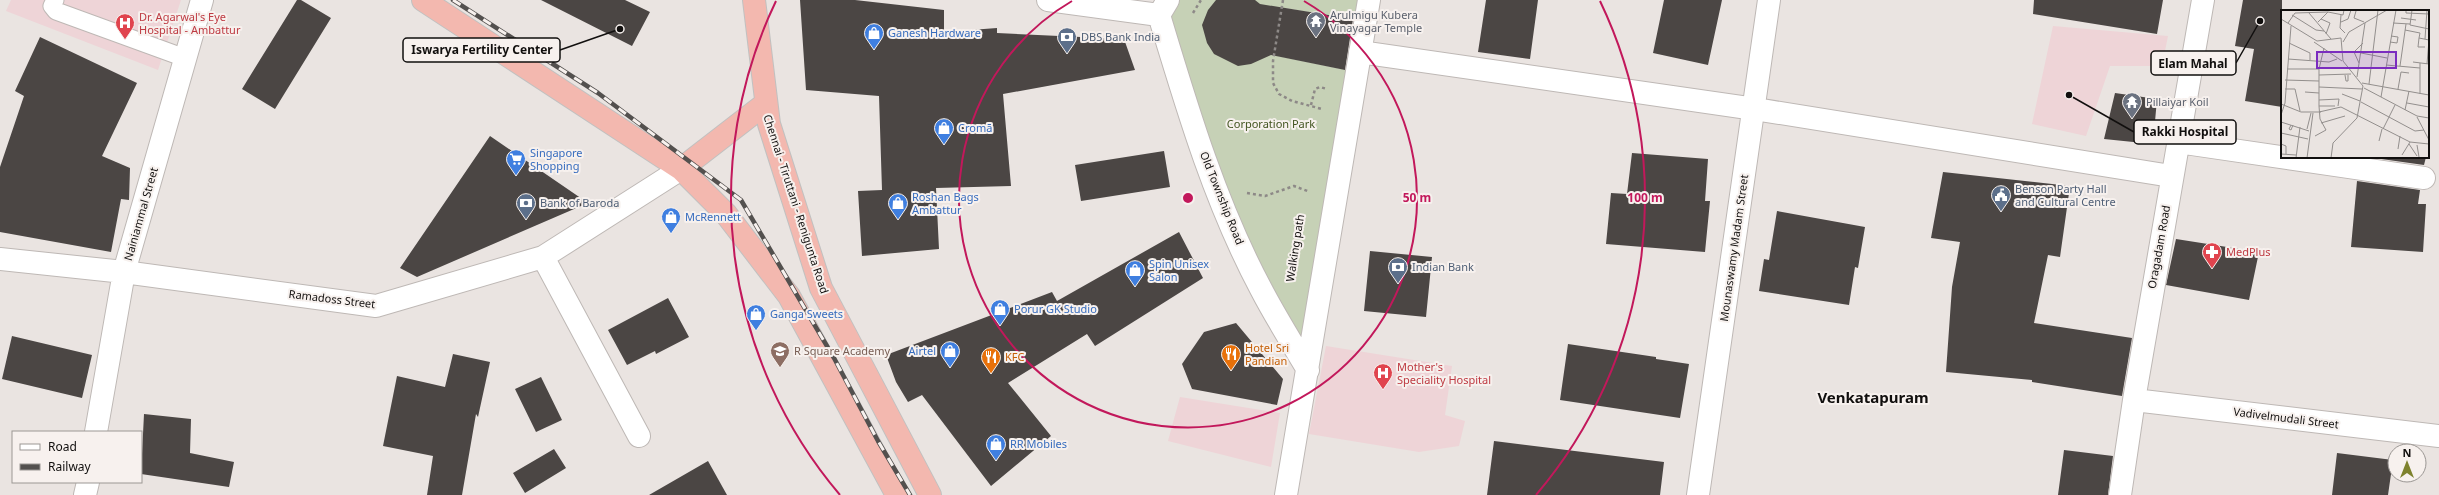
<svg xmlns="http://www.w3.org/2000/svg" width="2439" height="495" font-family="'Noto Sans',sans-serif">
<rect width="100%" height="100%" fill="#eae4e1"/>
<!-- medical -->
<path fill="#eed4d7" d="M11,0H181L158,70L6,11Z
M2053,26L2168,36L2162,66H2110L2086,136L2032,124Z
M1326,346L1452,366L1445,415L1465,421L1459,446L1419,452L1309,434Z
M1180,397L1280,413L1271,467L1168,441Z"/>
<!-- green -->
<path fill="#c6d1b6" d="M1179,0H1358L1355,20L1285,8L1278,56L1346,70L1307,326L1299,339L1263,278L1224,190L1172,28V11Z"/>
<!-- building -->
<path fill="#4b4644" d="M297,0H301L331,18L275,109L242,89Z
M541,0H625L650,12L632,46Z
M800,0H855L944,10V32L997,28V33L1124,39L1135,70L1003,94L1011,186L936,188L939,249L862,256L858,191L882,190L879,96L806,90Z
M1216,0H1255L1260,4L1353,19L1345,70L1271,55L1251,64L1238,66L1214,54L1207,43L1202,25L1208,10Z
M1486,0H1538L1530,59L1478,52Z
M1664,0H1722L1708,65L1653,53Z
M2034,0H2163L2157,34L2033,14Z
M2243,0H2282V107L2245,101L2254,49L2235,46Z
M40,37L137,83L102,156L130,168L129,200L121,199L111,252L0,232V167L24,96L15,91Z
M2115,93L2157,99L2153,144L2104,139Z
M490,136L588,203L417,277L400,268Z
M1164,151L1170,187L1081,201L1075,165Z
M1632,153L1708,159L1705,201H1710L1705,252L1606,244L1611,193L1627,194Z
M2367,157H2426L2424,165Z
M1943,172L2070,186L2060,257L2048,255L2034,323L2132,338L2122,396L2032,382V380L1946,372L1952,287L1960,242L1931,238Z
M2357,181L2420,190L2418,204H2426L2423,252L2351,247Z
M1777,211L1865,227L1858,268L1855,267L1849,305L1759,291L1764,259L1769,260Z
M1179,232L1203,278L1095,346L1087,334L1008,383L1051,436L991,486L922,395L908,402L896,382L886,355L1052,292L1057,301Z
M2176,239L2259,252L2249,300L2166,285Z
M1370,251L1432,257L1426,317L1364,311Z
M668,298L689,337L656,354L655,351L627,365L608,330Z
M1236,323L1283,379L1277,405L1192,389L1182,364L1204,332Z
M12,336L92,355L82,398L2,379Z
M1568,344L1656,357V359L1689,364L1680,418L1560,400Z
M453,354L490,362L478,417L476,414L462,495H427L433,456L383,446L397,376L445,387Z
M541,377L562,420L536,432L515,389Z
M144,414L191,419L190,453L234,462L229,487L141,474Z
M1494,441L1664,462L1660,495H1487Z
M554,449L566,468L525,493L513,473Z
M2064,450L2113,456L2108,495H2058Z
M2337,453L2393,460L2388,495H2332Z
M708,461L727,495H649Z"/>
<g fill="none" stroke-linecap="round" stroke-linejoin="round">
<defs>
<path id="lane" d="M55,0L52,6L56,11L185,58"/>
<path id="street" d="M1048,0L1159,15
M1168,0L1159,15C1187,108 1215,203 1261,289C1275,316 1292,343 1308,370
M1360,52L1755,109L2171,176
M2178,142L2424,178
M543,257L639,436
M0,259L124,272L376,306L543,257L681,169
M2134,400L2439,436
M96,432L124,272L202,0
M85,495L88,482
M1286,495L1369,0
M1698,495L1769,0
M2120,495L2134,400L2203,0"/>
<path id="highway" d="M423,0L681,169L726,214L789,296L897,495
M754,0L769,124L821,288L930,495
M681,169L765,104"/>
</defs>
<!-- lane casing -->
<use href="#lane" stroke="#beb8b5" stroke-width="19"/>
<!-- street casing -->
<use href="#street" stroke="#beb8b5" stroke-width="24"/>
<!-- highway casing -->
<use href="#highway" stroke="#c1c1c0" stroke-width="24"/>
<!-- path -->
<path stroke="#8d8987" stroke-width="2.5" stroke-dasharray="3 3" stroke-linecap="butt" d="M1283,0L1273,61V83L1279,94L1292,101L1322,109
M1193,13L1201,0
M1311,105L1315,89L1320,87L1327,89
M1247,193L1265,196L1294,186L1310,192"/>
<!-- lane -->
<use href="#lane" stroke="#fff" stroke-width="17"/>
<!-- street -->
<use href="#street" stroke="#fff" stroke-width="22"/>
<!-- highway -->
<use href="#highway" stroke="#f3b8af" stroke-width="22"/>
<defs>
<path id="rail" d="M453,0L598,93L741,200L834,358L878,441L910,495"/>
</defs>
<!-- rail casing -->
<use href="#rail" stroke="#53504e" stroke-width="4.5"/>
<!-- rail -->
<use href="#rail" stroke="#f7f1ee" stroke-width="3" stroke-dasharray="9" stroke-linecap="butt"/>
</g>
<!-- distance rings -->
<g fill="none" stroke="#c2185b" stroke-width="2">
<path d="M1304 1A229 229 0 1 1 1072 1"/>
<path d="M840 495A457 457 0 0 1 776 1M1600 1A457 457 0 0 1 1536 495"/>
</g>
<!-- icons -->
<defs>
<symbol id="temple-pin" viewBox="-11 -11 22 30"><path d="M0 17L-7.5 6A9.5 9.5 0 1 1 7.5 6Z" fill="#6b7280" stroke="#f7f1ee"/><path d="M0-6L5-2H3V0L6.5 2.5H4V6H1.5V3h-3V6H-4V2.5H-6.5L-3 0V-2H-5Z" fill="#fff"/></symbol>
<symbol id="hospital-pin" viewBox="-11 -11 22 30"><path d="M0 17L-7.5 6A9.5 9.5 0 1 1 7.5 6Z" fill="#e0444e" stroke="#f7f1ee"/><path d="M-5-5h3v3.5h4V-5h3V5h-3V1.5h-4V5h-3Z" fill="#fff"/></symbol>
<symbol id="shop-pin" viewBox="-11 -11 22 30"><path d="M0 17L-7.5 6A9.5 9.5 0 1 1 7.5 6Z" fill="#3f7fe0" stroke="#f7f1ee"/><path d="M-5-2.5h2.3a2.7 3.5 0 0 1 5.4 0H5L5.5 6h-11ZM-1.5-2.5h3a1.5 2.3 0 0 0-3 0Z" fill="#fff"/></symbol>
<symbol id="bank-pin" viewBox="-11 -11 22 30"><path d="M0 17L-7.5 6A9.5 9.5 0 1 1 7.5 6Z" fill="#5c6f8a" stroke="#f7f1ee"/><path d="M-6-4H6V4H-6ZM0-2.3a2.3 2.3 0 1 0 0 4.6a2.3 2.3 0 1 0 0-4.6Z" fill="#fff"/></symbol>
<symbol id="supermarket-pin" viewBox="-11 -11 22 30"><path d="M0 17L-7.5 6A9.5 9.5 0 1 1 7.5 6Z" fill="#3f7fe0" stroke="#f7f1ee"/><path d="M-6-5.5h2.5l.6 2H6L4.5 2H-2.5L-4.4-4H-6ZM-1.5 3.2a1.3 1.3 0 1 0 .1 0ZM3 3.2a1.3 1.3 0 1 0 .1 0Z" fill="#fff"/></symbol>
<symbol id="civic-pin" viewBox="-11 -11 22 30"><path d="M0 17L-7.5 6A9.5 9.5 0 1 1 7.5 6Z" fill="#5c6f8a" stroke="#f7f1ee"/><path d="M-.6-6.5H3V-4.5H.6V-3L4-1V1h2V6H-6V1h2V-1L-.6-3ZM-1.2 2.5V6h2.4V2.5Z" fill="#fff"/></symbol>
<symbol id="pharmacy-pin" viewBox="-11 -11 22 30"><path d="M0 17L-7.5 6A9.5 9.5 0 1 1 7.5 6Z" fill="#e0444e" stroke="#f7f1ee"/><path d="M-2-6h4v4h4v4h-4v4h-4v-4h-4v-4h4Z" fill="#fff"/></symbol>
<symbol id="university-pin" viewBox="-11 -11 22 30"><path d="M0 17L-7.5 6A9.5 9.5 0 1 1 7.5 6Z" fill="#8d6e63" stroke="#f7f1ee"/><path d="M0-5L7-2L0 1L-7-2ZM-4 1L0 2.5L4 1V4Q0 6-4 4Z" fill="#fff"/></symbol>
<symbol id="restaurant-pin" viewBox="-11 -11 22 30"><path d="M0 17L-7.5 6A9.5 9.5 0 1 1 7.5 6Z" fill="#e8710a" stroke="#f7f1ee"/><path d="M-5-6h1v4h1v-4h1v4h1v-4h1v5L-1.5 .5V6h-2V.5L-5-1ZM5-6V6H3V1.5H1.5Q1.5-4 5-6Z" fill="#fff"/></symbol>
</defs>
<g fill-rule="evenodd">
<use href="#temple-pin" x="1305" y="10" width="22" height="30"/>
<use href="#hospital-pin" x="114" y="12" width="22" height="30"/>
<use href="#shop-pin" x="863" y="22" width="22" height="30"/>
<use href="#bank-pin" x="1056" y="26" width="22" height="30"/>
<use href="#temple-pin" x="2121" y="91" width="22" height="30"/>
<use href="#shop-pin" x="933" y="117" width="22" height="30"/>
<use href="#supermarket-pin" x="505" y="148" width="22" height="30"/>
<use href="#civic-pin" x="1990" y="184" width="22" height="30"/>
<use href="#bank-pin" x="515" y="192" width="22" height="30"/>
<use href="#shop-pin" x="887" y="192" width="22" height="30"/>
<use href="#shop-pin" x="660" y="206" width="22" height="30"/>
<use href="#pharmacy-pin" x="2201" y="241" width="22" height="30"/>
<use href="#bank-pin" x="1387" y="256" width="22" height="30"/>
<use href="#shop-pin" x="1124" y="259" width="22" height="30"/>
<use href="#shop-pin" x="989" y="298" width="22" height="30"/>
<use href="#shop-pin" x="745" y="303" width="22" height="30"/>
<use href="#university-pin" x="769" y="340" width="22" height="30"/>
<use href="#shop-pin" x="939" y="340" width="22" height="30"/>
<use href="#restaurant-pin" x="1220" y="343" width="22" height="30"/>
<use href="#restaurant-pin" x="980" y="346" width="22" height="30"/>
<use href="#hospital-pin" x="1372" y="362" width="22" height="30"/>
<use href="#shop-pin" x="985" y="433" width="22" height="30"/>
</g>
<g text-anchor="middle" stroke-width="4" stroke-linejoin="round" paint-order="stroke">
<!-- worship labels -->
<g font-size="11" fill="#5b616d" stroke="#f7f1ee" text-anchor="start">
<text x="1330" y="19">Arulmigu Kubera<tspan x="1330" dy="13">Vinayagar Temple</tspan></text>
<text x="2146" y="106">Pillaiyar Koil</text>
</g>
<!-- health labels -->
<g font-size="11" fill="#be3a42" stroke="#f7f1ee" text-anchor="start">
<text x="139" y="21">Dr. Agarwal's Eye<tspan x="139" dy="13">Hospital - Ambattur</tspan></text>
<text x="2226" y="256">MedPlus</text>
<text x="1397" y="371">Mother's<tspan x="1397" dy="13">Speciality Hospital</tspan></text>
</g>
<!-- shop labels -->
<g font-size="11" fill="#366cbe" stroke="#f7f1ee" text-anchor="start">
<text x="888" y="37">Ganesh Hardware</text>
<text x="958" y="132">Cromā</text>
<text x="530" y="157">Singapore<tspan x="530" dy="13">Shopping</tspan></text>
<text x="912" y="201">Roshan Bags<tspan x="912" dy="13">Ambattur</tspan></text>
<text x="685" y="221">McRennett</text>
<text x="1149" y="268">Spin Unisex<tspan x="1149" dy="13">Salon</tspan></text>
<text x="1014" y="313">Porur GK Studio</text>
<text x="770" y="318">Ganga Sweets</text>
<text x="936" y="355" text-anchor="end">Airtel</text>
<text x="1010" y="448">RR Mobiles</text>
</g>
<!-- service labels -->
<g font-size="11" fill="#4e5e75" stroke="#f7f1ee" text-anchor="start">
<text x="1081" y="41">DBS Bank India</text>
<text x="2015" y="193">Benson Party Hall<tspan x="2015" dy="13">and Cultural Centre</tspan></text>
<text x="540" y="207">Bank of Baroda</text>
<text x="1412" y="271">Indian Bank</text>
</g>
<!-- park labels -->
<g font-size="11" fill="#425420" stroke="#f7f1ee">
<text x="1271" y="128">Corporation Park</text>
</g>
<!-- street labels -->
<g font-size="11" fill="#110f0e" stroke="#f7f1ee">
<text transform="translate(1222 198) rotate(68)" y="4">Old Township Road</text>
<text transform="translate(796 204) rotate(72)" y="4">Chennai - Tiruttani - Renigunta Road</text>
<text transform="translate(141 214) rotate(-74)" y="4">Nainiammal Street</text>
<text transform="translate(2159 247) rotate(-80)" y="4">Oragadam Road</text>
<text transform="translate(1295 248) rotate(-81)" y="4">Walking path</text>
<text transform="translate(1734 248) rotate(-82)" y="4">Mounaswamy Madam Street</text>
<text transform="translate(332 299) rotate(7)" y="4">Ramadoss Street</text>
<text transform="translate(2286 418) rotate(7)" y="4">Vadivelmudali Street</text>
</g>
<!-- food labels -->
<g font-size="11" fill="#c56008" stroke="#f7f1ee" text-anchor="start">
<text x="1245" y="352">Hotel Sri<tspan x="1245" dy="13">Pandian</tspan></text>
<text x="1005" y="361">KFC</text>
</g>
<!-- education labels -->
<g font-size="11" fill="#785e54" stroke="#f7f1ee" text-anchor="start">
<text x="794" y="355">R Square Academy</text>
</g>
<!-- district labels -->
<g font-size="15" font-weight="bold" fill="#110f0e" stroke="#f7f1ee">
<text x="1873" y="403">Venkatapuram</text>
</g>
</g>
<!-- overview -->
<g transform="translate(2281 10)">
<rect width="148" height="148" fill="#eae4e1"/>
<path fill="none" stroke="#938f8d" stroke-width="1" d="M125,0V3L148,4M131,0L129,15L148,19M75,1L73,8L83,12M28,3L50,29M11,5L35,20L43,21M60,5L59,18L64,23M120,8L135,10M0,9L36,31L60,28L62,51L82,76L76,108L52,133L50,148M40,9L49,13L45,24M37,12L47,2M60,12L67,9L70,0M7,13L14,3L47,2L62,5L63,0M112,13L129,14M124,20L139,23L138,28L148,30M138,28L137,37H144M144,29L146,0M33,32L61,51M62,32L68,22L106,0M109,32L116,33L117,27L110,26M8,33L29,43V50M80,43L106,48M7,49L48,52L56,49M132,52L148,54M78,53L73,42L82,33M146,54L148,30M105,55L139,58V53M119,56L125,14M6,59H38M38,65L70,64M64,65L65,71H67V65M76,67L84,13M4,70L38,71M81,73L148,85M88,74L97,0M38,77L81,79M83,78L136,106L148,108M4,79H14L19,101M117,79L120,62L128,63M24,82L38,83M61,84L79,91M139,84V58M100,87L115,0M38,90L58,89L57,96M80,92L134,121L143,120M126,93L148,97M0,94L20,102H40M38,96H54M124,100L128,81M38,102L60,97L129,132L148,134M0,105L4,93L10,16M136,107L148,130M0,112L28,121M40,113L64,106M10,115L8,119L10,120L12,115M26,119L30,103M102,119L114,95M0,123L27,129M34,126L45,120L39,109L38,96V59L43,38M98,131L101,119M0,134L5,136V144M128,134L136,146M136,135L138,147M117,139L119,126M0,144L15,145M121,145L129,132M15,148L19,117M26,148L32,103"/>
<path fill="#7b2cbf" fill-opacity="0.15" stroke="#7b2cbf" stroke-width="2" d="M36,42H115V58H36Z"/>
<rect width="148" height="148" fill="none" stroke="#110f0e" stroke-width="2"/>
</g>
<circle cx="1188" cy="198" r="6" fill="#c2185b" stroke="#f7f1ee" stroke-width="2"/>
<g font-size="12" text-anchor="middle" font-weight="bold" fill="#c2185b" stroke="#f7f1ee" stroke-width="4" stroke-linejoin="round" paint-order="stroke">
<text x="1417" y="202">50 m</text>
<text x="1645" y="202">100 m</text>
</g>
<!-- callouts -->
<path fill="none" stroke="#110f0e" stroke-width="1.5" d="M620 29L560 50M2260 21L2236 63M2069 95L2134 132"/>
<g fill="#110f0e" stroke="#f7f1ee" stroke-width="1.5">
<circle cx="620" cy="29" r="4"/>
<circle cx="2260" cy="21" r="4"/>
<circle cx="2069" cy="95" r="4"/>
</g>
<g fill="#f7f1ee" stroke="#110f0e" stroke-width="1.5">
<rect x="403" y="38" width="157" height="24" rx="4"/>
<rect x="2151" y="51" width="85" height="24" rx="4"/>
<rect x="2134" y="120" width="102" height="24" rx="4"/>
</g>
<g font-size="12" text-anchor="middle" font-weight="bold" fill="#110f0e">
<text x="482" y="54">Iswarya Fertility Center</text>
<text x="2193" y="68">Elam Mahal</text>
<text x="2185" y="136">Rakki Hospital</text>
</g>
<!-- legend -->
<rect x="12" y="431" width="130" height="52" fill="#f7f1ee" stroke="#9b9794"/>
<rect x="20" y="444" width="20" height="6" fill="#ffffff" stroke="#9b9794"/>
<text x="48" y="451" font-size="12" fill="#110f0e">Road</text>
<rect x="20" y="464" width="20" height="6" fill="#53504e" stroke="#9b9794"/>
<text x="48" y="471" font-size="12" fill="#110f0e">Railway</text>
<!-- north arrow -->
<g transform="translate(2407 463)"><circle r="19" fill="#f7f1ee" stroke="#9b9794"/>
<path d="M0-3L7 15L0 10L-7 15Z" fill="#7e822d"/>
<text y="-6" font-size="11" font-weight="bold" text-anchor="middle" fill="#110f0e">N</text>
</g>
</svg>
